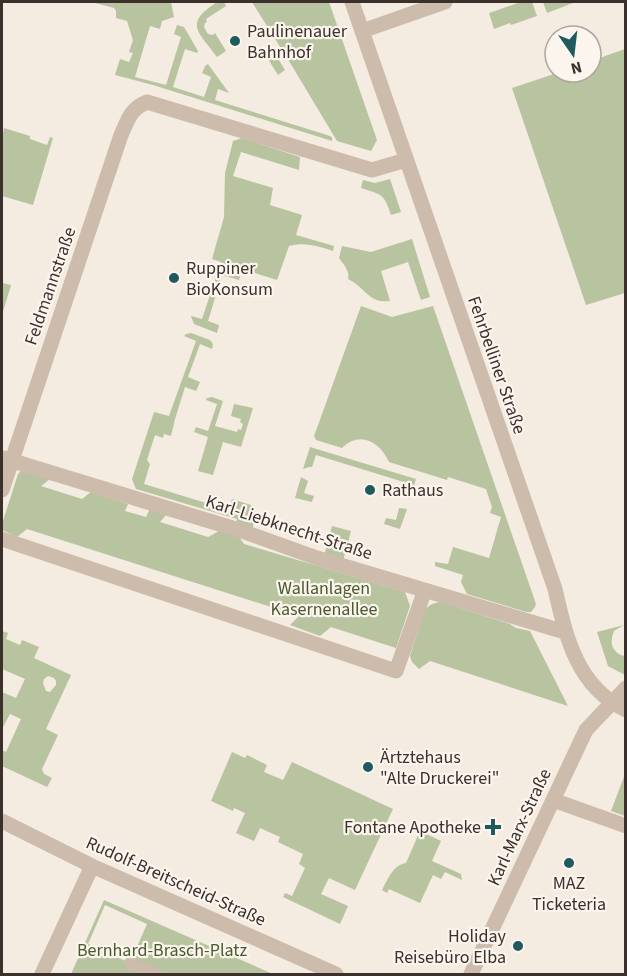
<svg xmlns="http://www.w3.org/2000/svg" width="627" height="976" font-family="'Source Sans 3',sans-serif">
<rect width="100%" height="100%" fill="#f4ebe1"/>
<!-- green -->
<path fill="#b8c4a0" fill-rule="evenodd" d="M91,2H171L174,17L162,21L160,29L150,26L135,77L166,85L181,37L174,34L177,25L184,27L198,51L197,53L185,49L173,87L204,97L211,77L202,73L205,66L208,64L229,93L218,89L215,100L327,135L332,137V141L153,85L115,75L120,59L129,62L133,53L129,52L133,40L127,21L116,18V11L114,8Z
M217,2H224L226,6L206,19L207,22L205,23L204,27L208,34L213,35L215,33L226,51L217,57C197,30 184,24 217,2Z
M252,2H329L377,140L371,151L337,141L292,66Z
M521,2H532L537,16L511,25L510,23L494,29L489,13Z
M543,2H573V3L547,13Z
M625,49V293L586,305L512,88L560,72H591V61Z
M276,55L285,70L278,75L268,59Z
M4,128L30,136V139L47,145L50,137L53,138L33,205L2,196V138Z
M242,138L300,157L299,170L241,152L233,176L273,188L270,205L302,215L296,235L334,246L333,251C317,246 305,242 289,246L277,280L242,269L239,280L222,275L208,321L219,325L217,333L194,324L191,316L202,319L221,262L212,259L224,217L225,173L233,141Z
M390,179L401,212L391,215C384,193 382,195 361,188L363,180L375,183Z
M412,239L430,297L421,300L408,262L381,271L390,301C369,304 365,287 348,279C350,271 344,265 339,258L342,246L371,252Z
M2,283L11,285L2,315Z
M361,306L392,317L433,306L536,604L535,607L531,612H526L467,594L461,582L463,575L435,566V562L448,564L453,547L489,558L501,517L490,513L492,507L486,489L448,477L447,480L389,462C380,442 360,430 342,448L316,440L314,436L317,428Z
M191,333L210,340L213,344L212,349L200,344L188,377L200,382L196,391L185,387L175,419L171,436L164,434L163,438L155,435L147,460L150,464L144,484L229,510L232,499L251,505L250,510L257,512L252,530L236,525L237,519L136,489L132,479L154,412L169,416L196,341L184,336L186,334Z
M212,397L223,401L215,426L237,432L238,429L241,430L243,424L240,422L241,419L231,416L234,404L253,408L241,447L223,442L213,475L198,471L208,437L194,432L196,427L208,431L217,404L206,400L207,398Z
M310,447L416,479L410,499L403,495L407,483L316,455L312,467H309L303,469Z
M22,470L50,479L41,486L82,499L91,492L128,504L125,511L146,517L150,509L166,515L160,522L208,537L221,530L238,535L244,544L405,592L410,606L396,648L331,627L320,636L290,625L299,616L27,529L17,537L2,530V524L18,474Z
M301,477L308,481L304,493L314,496L312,502L295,498Z
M399,508L407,509L400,529L384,524L386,518L396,520Z
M332,526L351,531L343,561L324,556Z
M440,602L510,624L516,628L530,631L568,706L430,661L419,669L412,662L410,656L425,609L432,604Z
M624,625L614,631C609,643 612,653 625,656V675L608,666L597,632Z
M2,631L8,633L6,639L20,645L22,640L39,647L34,658L71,675L46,729L58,735L42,769L44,774L52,778L47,787L2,766V750L6,752L21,719L10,714L2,729V692L16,698L25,679L2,669V670ZM48,676L54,678L56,681V685L50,692L46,691L43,683L44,679Z
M232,752L245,758L247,755L267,765L264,772L283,780L292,762L393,809L355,890L329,878L321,894L348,906L340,924L283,897L285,893L292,896L305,868L299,864L303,854L278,842L280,837L260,828L254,841L236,833L245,813L234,808L233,811L211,801Z
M625,774V816L611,811Z
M420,831L441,841L432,861L461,874L462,880L445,872L441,879L433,875L420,903L389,889L387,893L382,890C388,879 393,865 406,863Z
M104,900L273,974H71ZM105,905L147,924L130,963L88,944Z"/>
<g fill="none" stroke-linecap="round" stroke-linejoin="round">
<!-- pedestrian -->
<path stroke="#cdbbac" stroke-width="12" d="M130,963L156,974"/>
<!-- minor -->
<path stroke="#cdbbac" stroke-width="15" d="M352,2L555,589C566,637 577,687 626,710
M362,31L445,2
M3,458L239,530L317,558L565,632
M2,490L121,135C128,120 130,109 147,102L372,170L406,160
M2,539L396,671L425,590
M553,800L626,826
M2,821L92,866L336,974
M42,974L92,866
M471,974L586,730L626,688"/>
</g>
<!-- markers -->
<g fill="#1f5a5e" stroke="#fbf5ee" stroke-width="2">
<circle cx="235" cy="41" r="6"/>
<circle cx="174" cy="278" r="6"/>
<circle cx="370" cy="490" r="6"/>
<circle cx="368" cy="767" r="6"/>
<path d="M490 818h6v6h6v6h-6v6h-6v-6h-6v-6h6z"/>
<circle cx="569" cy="863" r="6"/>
<circle cx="518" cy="946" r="6"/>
</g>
<g text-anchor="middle" stroke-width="4.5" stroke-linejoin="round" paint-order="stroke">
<!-- poi labels -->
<g font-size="18" fill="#3b302b" stroke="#fbf5ee" text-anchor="start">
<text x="247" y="37">Paulinenauer<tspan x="247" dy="21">Bahnhof</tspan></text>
<text x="186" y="274">Ruppiner<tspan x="186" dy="21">BioKonsum</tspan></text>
<text x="382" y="496">Rathaus</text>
<text x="380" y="763">Ärtztehaus<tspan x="380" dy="21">"Alte Druckerei"</tspan></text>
<text x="481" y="833" text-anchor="end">Fontane Apotheke</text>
<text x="569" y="889" text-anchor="middle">MAZ<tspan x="569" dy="21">Ticketeria</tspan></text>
<text x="506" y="942" text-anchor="end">Holiday<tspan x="506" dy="21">Reisebüro Elba</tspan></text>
</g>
<!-- street labels -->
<g font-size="18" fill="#3b302b" stroke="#fbf5ee">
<text transform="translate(50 286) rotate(-71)" y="6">Feldmannstraße</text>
<text transform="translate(497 365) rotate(71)" y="6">Fehrbelliner Straße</text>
<text transform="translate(289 527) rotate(18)" y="6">Karl-Liebknecht-Straße</text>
<text transform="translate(519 827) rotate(-65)" y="6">Karl-Marx-Straße</text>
<text transform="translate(176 881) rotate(24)" y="6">Rudolf-Breitscheid-Straße</text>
</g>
<!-- park labels -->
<g font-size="18" fill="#4a5a2e" stroke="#fbf5ee">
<text x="324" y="594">Wallanlagen<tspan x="324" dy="21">Kasernenallee</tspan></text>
<text x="162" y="956">Bernhard-Brasch-Platz</text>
</g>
</g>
<!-- border -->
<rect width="627" height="976" fill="none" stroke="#3b302b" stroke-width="6"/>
<!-- north arrow -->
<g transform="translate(573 54) rotate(166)"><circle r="28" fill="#fbf5ee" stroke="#aea6a0" stroke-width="1.5"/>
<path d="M0-4.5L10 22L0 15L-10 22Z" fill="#1f5a5e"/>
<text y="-9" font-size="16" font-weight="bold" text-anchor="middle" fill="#3b302b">N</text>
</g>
</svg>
